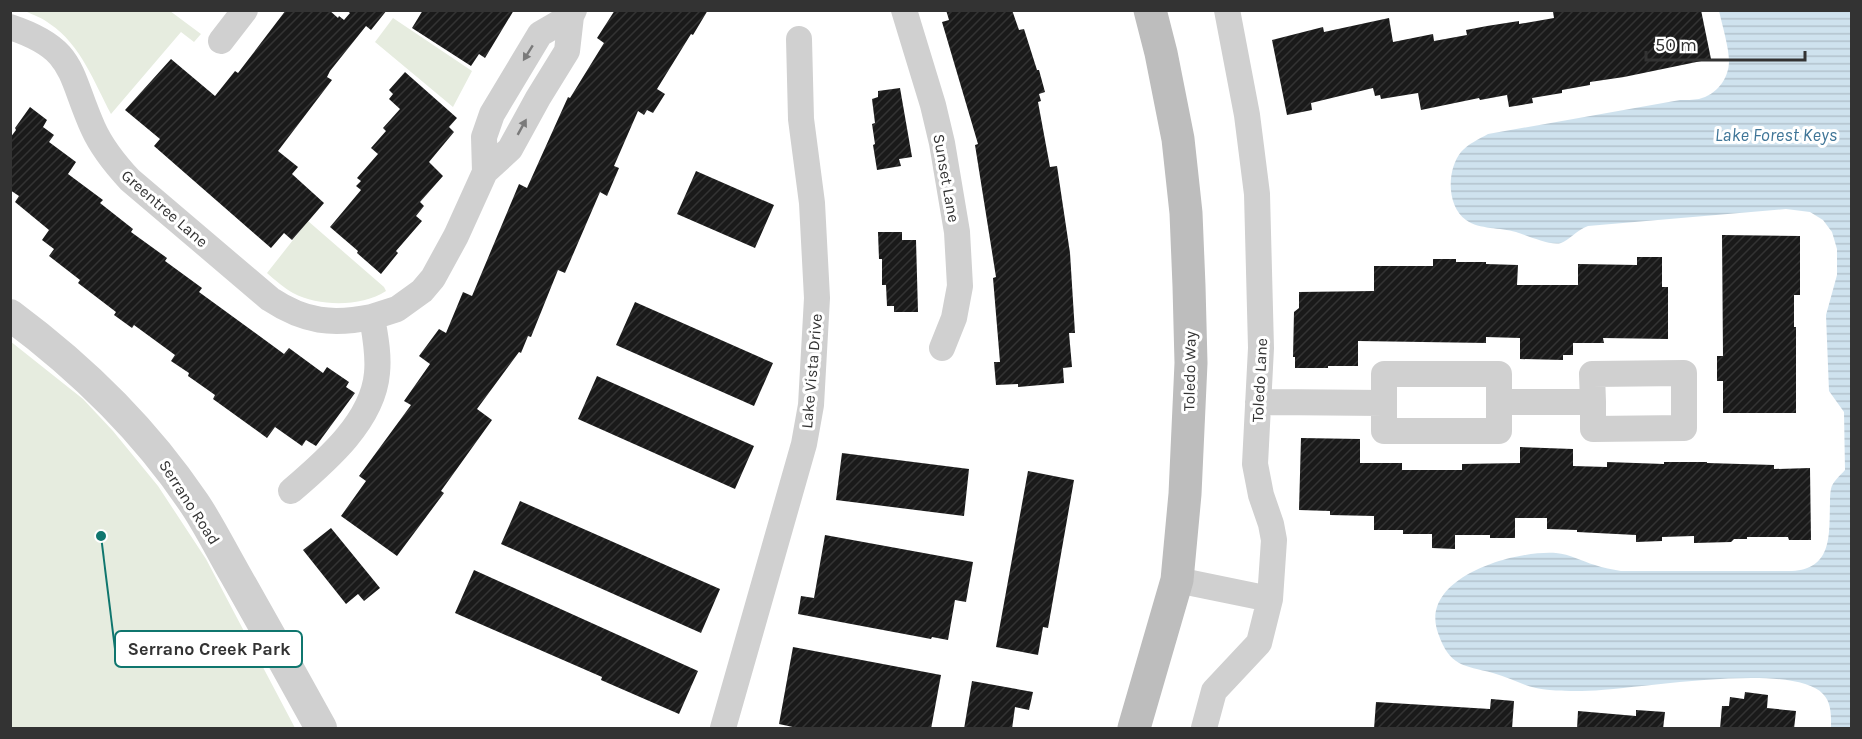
<svg xmlns="http://www.w3.org/2000/svg" width="1862" height="739" font-family="Karla,sans-serif">
<defs>
<pattern id="water-rules" width="6" height="5" patternUnits="userSpaceOnUse" patternTransform="scale(1.5)"><rect width="6" height="5" fill="#cfe2ee"/><path d="M0 2.5h6" fill="none" stroke="#b2c2cd"/></pattern>
<pattern id="building-hatch" width="6" height="6" patternUnits="userSpaceOnUse" patternTransform="scale(1.5)"><rect width="6" height="6" fill="#1a1a1a"/><path d="M-1 1l2-2M0 6l6-6M5 7l2-2" fill="none" stroke="#333"/></pattern>
</defs>
<rect width="100%" height="100%" fill="#fff"/>
<!-- green -->
<path fill="#e6ecdf" d="M25,11H170L201,34L194,42L181,32L111,114C94,82 81,45 50,24C43,18 33,15 25,11Z
M393,18L472,71L453,107L375,42Z
M308,221L384,287L386,291C361,307 320,307 293,293C284,288 275,280 267,273Z
M10,341L83,399L113,431L158,486L206,559L295,728H11Z"/>
<!-- water -->
<path fill="url(#water-rules)" d="M1719,11H1851V728H1831C1831,717 1832,703 1823,694C1791,660 1631,691 1582,691C1567,691 1550,691 1536,688C1522,685 1508,677 1493,673C1463,665 1450,667 1438,633C1418,577 1516,550 1556,553C1570,554 1581,561 1595,565C1603,568 1612,569 1621,571H1792C1833,569 1829,534 1830,503C1830,498 1830,493 1831,489C1832,482 1841,475 1845,470L1844,412L1829,391L1826,315L1837,275V249L1832,232L1823,220L1810,212L1786,209L1588,226C1577,230 1568,241 1561,243C1550,246 1526,235 1516,232C1500,227 1480,230 1466,220C1446,206 1447,169 1461,152C1468,144 1479,139 1488,134L1680,100C1686,100 1693,100 1699,99C1716,95 1729,79 1729,61C1729,48 1722,24 1719,11Z"/>
<!-- building -->
<path fill="url(#building-hatch)" d="M286,10H329L338,18L339,16L344,20L350,13L346,10H387L371,30L366,26L330,71L327,77L332,80L278,151L298,167L292,174L324,203L292,240L284,233L271,248L154,146L160,139L125,110L171,59L215,96L235,71L238,73Z
M423,10H514L485,58L479,54L471,66L412,28Z
M615,10H708L693,35L691,34L657,89L665,94L653,113L647,110L644,115L638,111L614,166L619,168L607,196L600,192L565,273L558,270L531,337L528,336L521,353L519,352L477,409L492,420L441,491L444,493L397,556L341,516L366,481L359,476L411,405L404,401L430,364L419,356L439,329L446,333L463,292L472,296L519,184L527,188L568,97L570,98L604,43L597,38Z
M946,10H1012L1019,30L1024,29L1037,70H1039L1045,92L1039,94L1041,101L1038,102L1050,167L1057,166L1070,253L1075,333H1069L1072,367L1063,368L1064,383L1018,387V384L996,385L994,362H1000L993,278L996,277L975,145L978,144L942,22L949,20Z
M1562,10H1701L1711,59L1624,77L1590,82V85L1562,90V93L1532,98L1533,103L1509,107L1507,95L1480,100L1479,98L1421,110L1418,93L1381,99L1380,95L1375,96L1373,88L1311,103L1312,110L1287,115L1272,40L1323,27L1324,32L1389,18L1393,42L1433,34L1434,41L1467,35L1466,30L1487,26L1519,21V24L1554,18L1553,12Z
M405,72L457,118L449,127L454,132L429,162L443,176L420,202L424,206L416,216L422,221L396,251L398,253L381,274L357,253L358,251L330,227L361,190L356,186L361,181L357,178L378,154L371,148L386,131L383,128L400,109L389,99L393,94L389,90Z
M900,88L912,157L899,159L901,166L877,170L873,145L875,144L872,124L875,123L872,99L878,97V91Z
M30,107L47,120L43,127L54,135L49,142L76,162L68,174L103,200L100,203L133,229L131,232L167,258L165,261L202,288L199,292L284,354L289,348L323,373L327,367L349,382L346,387L355,393L316,446L306,440L302,446L275,427L267,438L213,399L215,395L188,376L189,373L171,361L175,355L134,325L132,328L114,315L116,312L78,283L80,280L49,256L54,249L42,240L49,230L15,202L19,196L10,190V138L16,130L15,128Z
M696,171L774,205L755,248L677,214Z
M878,232H902V240H916L918,312H894V306H887L886,285H882V259H879Z
M1722,235L1800,236V295H1794V327H1796V413H1723V381H1717V356H1723Z
M1637,257H1662V287H1668V339L1603,338L1604,343H1573V355H1563V360L1520,359V338L1486,337V343L1358,341V366H1328V368H1295V357H1293L1294,312L1299,308V292L1374,291V266H1433V259H1456V262H1486V264L1518,265L1517,285H1578V264L1637,265Z
M635,302L773,363L754,406L616,345Z
M597,376L754,446L735,489L578,419Z
M1301,438L1360,439V463H1402V470H1462V464L1520,463V447L1573,449V466L1607,467V462L1664,464V462H1707V463L1774,465V469L1810,468L1811,540H1789L1788,537H1747V539H1734L1731,542L1694,543V536L1662,537V541L1636,542V535L1577,532V530L1547,529V518H1515V538H1490V535H1455V549L1432,548V534H1403V530H1374V516L1330,515V511L1299,510Z
M842,453L969,469L964,516L836,500Z
M1028,471L1074,480L1048,628L1043,627L1038,655L996,647Z
M520,501L720,589L701,633L501,544Z
M331,528L380,588L364,601L358,594L346,604L303,550Z
M825,535L973,562L966,602L955,600L948,640L932,637L931,639L798,614L801,596L814,598Z
M474,570L698,671L679,714L601,680L602,677L455,613Z
M793,647L941,675L931,729H802L779,724Z
M972,681L1033,692L1029,710L1015,707L1012,729H964Z
M1745,692L1768,695L1767,708L1796,711L1794,729H1720L1722,706H1729L1730,697L1744,699Z
M1491,699L1514,701L1512,729H1374L1376,702L1490,709Z
M1636,710L1665,712L1663,729H1577L1578,711L1636,716Z"/>
<g fill="none" stroke-linecap="round" stroke-linejoin="round">
<!-- minor -->
<path stroke="#d0d0d0" stroke-width="26" d="M904,10L933,105L942,143L957,232L960,286L954,318L942,348
M10,27C76,49 68,72 93,128C102,148 115,164 130,180L270,299C305,322 332,325 372,317
M221,41L245,10
M485,172L484,137L492,114L540,34L571,16
M1258,402L1384,403V431H1499V374H1384V403
M1499,402H1593V429L1684,428V373L1592,374L1593,402
M291,491C326,461 373,421 377,373C379,354 375,335 372,317L397,309L422,291L433,278L456,236L485,172L510,149L538,98L567,51L571,16L574,10
M1177,580L1270,599
M723,728L804,444L811,405L817,298L812,203L801,119L799,39
M1204,728L1214,691L1259,643L1270,599L1274,540L1271,524L1261,495L1255,464L1261,348L1257,194L1247,115L1227,10"/>
<!-- tertiary -->
<path stroke="#d0d0d0" stroke-width="32" d="M10,315C80,367 145,430 194,503C209,525 221,550 235,574C264,625 293,677 321,728"/>
<!-- secondary -->
<path stroke="#bdbdbd" stroke-width="33" d="M1134,728L1177,580L1185,494L1191,363L1189,286L1186,213L1178,139L1161,53L1150,10"/>
</g>
<!-- one-way arrows -->
<defs><path id="oneway-solid" d="M-6-.8H1V-3.2L6.5 0L1 3.2V.8H-6Z" transform="scale(1.5)"/></defs>
<g fill="#7a7a7a">
<use href="#oneway-solid" transform="translate(528 53) rotate(122)"/>
<use href="#oneway-solid" transform="translate(522 127) rotate(-61)"/>
</g>
<g text-anchor="middle" stroke-width="6" stroke-linejoin="round" paint-order="stroke">
<!-- street labels -->
<g font-size="16" fill="#333" stroke="#fff">
<text transform="translate(947 178) rotate(80)" y="6">Sunset Lane</text>
<text transform="translate(165 208) rotate(41)" y="6">Greentree Lane</text>
<text transform="translate(811 371) rotate(-85)" y="6">Lake Vista Drive</text>
<text transform="translate(1189 371) rotate(-89)" y="6">Toledo Way</text>
<text transform="translate(1259 380) rotate(-87)" y="6">Toledo Lane</text>
<text transform="translate(190 502) rotate(57)" y="6">Serrano Road</text>
</g>
<!-- water labels -->
<g font-size="18" font-style="italic" fill="#3f7597" stroke="#fff">
<text x="1776" y="141">Lake Forest Keys</text>
</g>
</g>
<!-- callouts -->
<path fill="none" stroke="#0f766e" stroke-width="2" d="M101 536L115 649"/>
<circle fill="#0f766e" stroke="#fff" stroke-width="2" cx="101" cy="536" r="6"/>
<rect fill="#fff" stroke="#0f766e" stroke-width="2" x="115" y="631" width="187" height="36" rx="6"/>
<g font-size="18" text-anchor="middle" font-weight="bold" fill="#333">
<text x="209" y="655">Serrano Creek Park</text>
</g>
<!-- border -->
<rect width="1862" height="739" fill="none" stroke="#333333" stroke-width="24"/>
<!-- scale -->
<path d="M1646 51v9h159v-9" fill="none" stroke="#333333" stroke-width="3"/>
<text x="1655" y="51" font-size="18" fill="#333333" stroke="#ffffff" stroke-width="4.5" paint-order="stroke">50 m</text>
</svg>
